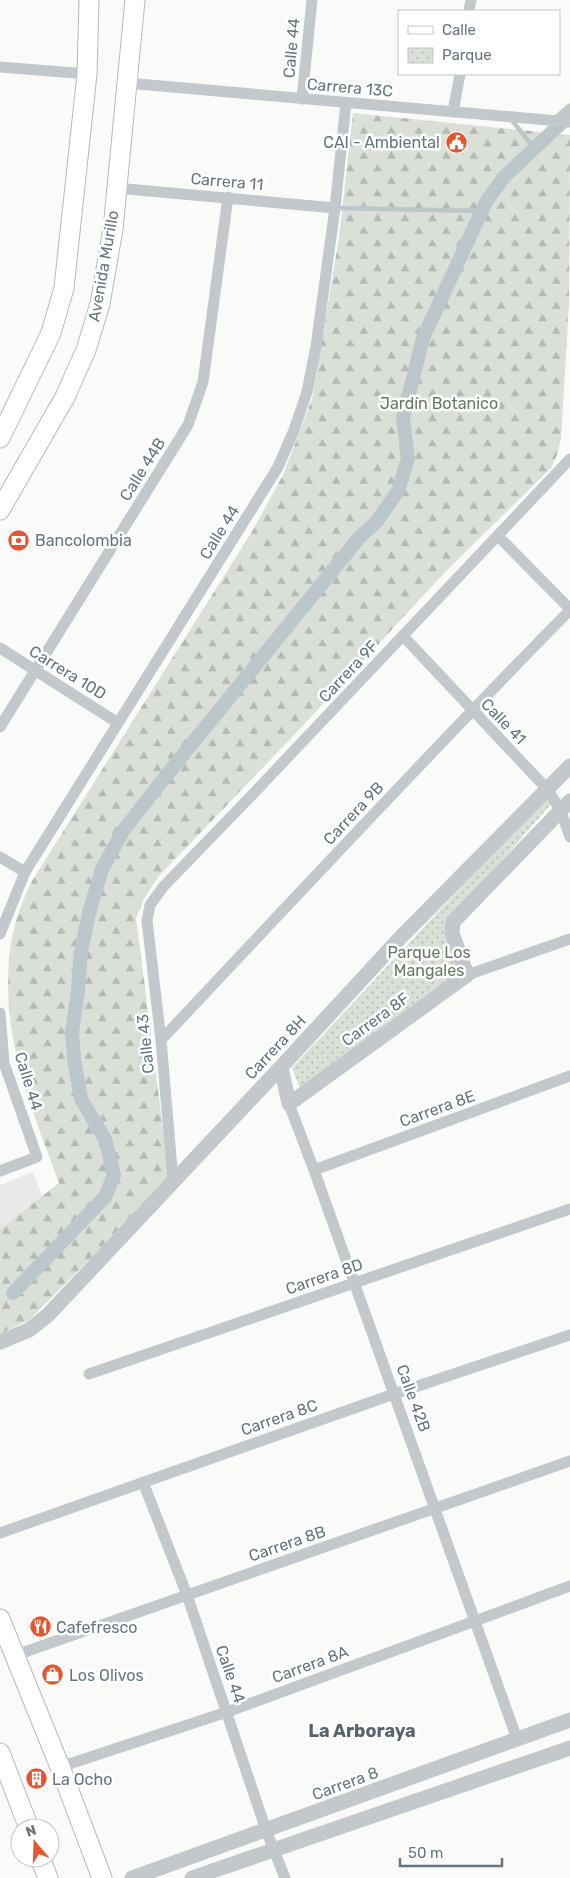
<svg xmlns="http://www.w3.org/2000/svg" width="570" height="1878" font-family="Rubik,sans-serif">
<defs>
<pattern id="forest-firs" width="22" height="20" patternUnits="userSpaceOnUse" patternTransform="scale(1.25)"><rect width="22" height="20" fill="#dadfd7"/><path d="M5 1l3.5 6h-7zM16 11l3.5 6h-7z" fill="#b4b9b4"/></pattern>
<pattern id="park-dots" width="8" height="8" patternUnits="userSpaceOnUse" patternTransform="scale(1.25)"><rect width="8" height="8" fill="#dadfd7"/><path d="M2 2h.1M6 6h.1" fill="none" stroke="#b4b9b4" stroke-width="1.8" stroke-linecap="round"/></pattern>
</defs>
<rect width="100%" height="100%" fill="#fafaf8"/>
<!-- built -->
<path fill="#e8e9e9" d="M33,1172L42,1196L0,1229V1185Z"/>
<!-- forest -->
<path fill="url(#forest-firs)" d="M353,113L570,135L569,303L561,439L557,455L551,468L447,570L296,733L158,877L144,899L136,918L169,1176L97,1252L29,1320L0,1334V1229L59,1183C30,1104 0,1036 10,950C12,936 15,922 20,909C23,900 28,890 32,881L253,530L283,475L312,399L339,238Z"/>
<!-- park -->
<path fill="url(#park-dots)" d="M545,798L552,803L451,919L462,972L300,1089L292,1068Z"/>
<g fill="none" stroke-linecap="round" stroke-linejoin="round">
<!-- stream -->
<path stroke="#bbc7cb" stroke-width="4.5" d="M510,118L535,149
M337,208L482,211"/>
<!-- canal -->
<path stroke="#bbc7cb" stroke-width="14" d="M13,1293L105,1197L114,1175L105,1139L81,1099L74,1059L72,1032L78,991L81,951L89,913L102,869L123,831L161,782L359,538L377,521L398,491L408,459L403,418L423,338L486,202L504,177L570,115"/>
<defs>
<path id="primary" d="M0,438L51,333L64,288L87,74L89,0
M0,510L65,397L86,350L100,304L113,229L135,0
M0,1619L60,1767L102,1878
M0,1753L29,1828
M40,1858L48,1878"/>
</defs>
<!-- primary casing -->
<use href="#primary" stroke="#b5babe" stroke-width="21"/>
<!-- pedestrian -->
<path stroke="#c3c8cc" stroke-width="9" d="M555,121L570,108"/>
<!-- minor -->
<path stroke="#c3c8cc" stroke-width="11" d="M469,11L471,0
M0,67L87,74
M127,83L570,122
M302,99L312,0
M453,112L460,74
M116,188L335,208
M498,536L570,609
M403,636L548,790L561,811L570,837
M0,648L118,723
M0,727L188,425L203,382L228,197
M0,857L25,872
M0,934L25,872L278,467L294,430L307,392L316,346L335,208L346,103
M467,975L570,939
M0,1013L4,1063L37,1157L0,1171
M161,1040C297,896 431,751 570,610
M289,1104L314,1170L517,1739
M314,1170L570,1076
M173,1180L161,1040L147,921L150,905L164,886L253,794L570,459
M89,1374L570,1209
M143,1482L187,1595L266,1830L285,1878
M0,1533L394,1394L570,1335
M16,1655L570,1461
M60,1767L227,1712L570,1586"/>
<!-- tertiary -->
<path stroke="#c3c8cc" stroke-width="15" d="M281,1067L289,1104L467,975L452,933L453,922L570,801
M0,1342L29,1330L48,1315L281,1067L400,938L570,766
M132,1878L570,1720
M192,1878L570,1748"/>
<!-- primary -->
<use href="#primary" stroke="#fff" stroke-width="19"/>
</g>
<!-- icons -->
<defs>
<symbol id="civic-disc" viewBox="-11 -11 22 22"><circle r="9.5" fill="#e4572e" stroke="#fff"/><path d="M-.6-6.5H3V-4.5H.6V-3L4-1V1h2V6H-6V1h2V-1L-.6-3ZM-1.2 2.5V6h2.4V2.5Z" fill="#fff"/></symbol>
<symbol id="bank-disc" viewBox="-11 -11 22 22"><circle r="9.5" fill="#e4572e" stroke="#fff"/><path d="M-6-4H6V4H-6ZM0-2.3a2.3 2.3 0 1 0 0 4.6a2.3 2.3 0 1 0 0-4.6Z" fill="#fff"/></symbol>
<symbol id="restaurant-disc" viewBox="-11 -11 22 22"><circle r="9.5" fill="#e4572e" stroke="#fff"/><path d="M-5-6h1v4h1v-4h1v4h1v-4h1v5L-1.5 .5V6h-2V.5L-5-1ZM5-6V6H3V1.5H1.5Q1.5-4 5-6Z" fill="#fff"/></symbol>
<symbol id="shop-disc" viewBox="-11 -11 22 22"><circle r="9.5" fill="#e4572e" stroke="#fff"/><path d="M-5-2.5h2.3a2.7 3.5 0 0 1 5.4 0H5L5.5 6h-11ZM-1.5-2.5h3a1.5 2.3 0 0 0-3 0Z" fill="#fff"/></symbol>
<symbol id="building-disc" viewBox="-11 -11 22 22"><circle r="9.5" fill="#e4572e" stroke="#fff"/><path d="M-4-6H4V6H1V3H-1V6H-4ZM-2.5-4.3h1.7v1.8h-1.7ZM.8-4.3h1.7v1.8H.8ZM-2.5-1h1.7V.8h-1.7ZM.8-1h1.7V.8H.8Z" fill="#fff"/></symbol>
</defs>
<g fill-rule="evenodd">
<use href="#civic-disc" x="444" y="130" width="25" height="25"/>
<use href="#bank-disc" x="6" y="528" width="25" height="25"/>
<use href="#restaurant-disc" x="28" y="1614" width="25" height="25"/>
<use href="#shop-disc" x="40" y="1662" width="25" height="25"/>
<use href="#building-disc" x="24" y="1766" width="25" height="25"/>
</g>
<g text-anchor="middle" stroke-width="5" stroke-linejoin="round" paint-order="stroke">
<!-- street labels -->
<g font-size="16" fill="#657683" stroke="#fff">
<text transform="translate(291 48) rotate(-85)" y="6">Calle 44</text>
<text transform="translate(350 87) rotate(5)" y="6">Carrera 13C</text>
<text transform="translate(227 181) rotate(5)" y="6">Carrera 11</text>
<text transform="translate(103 266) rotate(-80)" y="6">Avenida Murillo</text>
<text transform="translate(142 469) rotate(-58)" y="6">Calle 44B</text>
<text transform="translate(219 532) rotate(-58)" y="6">Calle 44</text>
<text transform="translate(348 671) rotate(-47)" y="6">Carrera 9F</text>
<text transform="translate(68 672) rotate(32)" y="6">Carrera 10D</text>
<text transform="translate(504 721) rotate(46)" y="6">Calle 41</text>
<text transform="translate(353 813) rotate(-47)" y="6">Carrera 9B</text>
<text transform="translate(375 1019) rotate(-36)" y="6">Carrera 8F</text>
<text transform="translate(145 1044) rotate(-96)" y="6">Calle 43</text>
<text transform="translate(275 1047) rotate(-47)" y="6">Carrera 8H</text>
<text transform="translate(29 1081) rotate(73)" y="6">Calle 44</text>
<text transform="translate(437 1108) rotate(-20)" y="6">Carrera 8E</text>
<text transform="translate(324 1276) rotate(-19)" y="6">Carrera 8D</text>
<text transform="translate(414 1398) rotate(70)" y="6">Calle 42B</text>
<text transform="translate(279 1417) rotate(-19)" y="6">Carrera 8C</text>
<text transform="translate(287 1543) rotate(-19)" y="6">Carrera 8B</text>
<text transform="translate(310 1664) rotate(-20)" y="6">Carrera 8A</text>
<text transform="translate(231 1674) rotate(71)" y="6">Calle 44</text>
<text transform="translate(345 1783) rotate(-20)" y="6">Carrera 8</text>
</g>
<!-- poi labels -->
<g font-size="16" fill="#657683" stroke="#fff" text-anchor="start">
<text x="440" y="148" text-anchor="end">CAI - Ambiental</text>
<text x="35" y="546">Bancolombia</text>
<text x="56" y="1633">Cafefresco</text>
<text x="69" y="1681">Los Olivos</text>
<text x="52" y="1785">La Ocho</text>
</g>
<!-- park labels -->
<g font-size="16" fill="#687a64" stroke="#fff">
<text x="439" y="409">Jardín Botanico</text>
<text x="429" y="958">Parque Los<tspan x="429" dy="18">Mangales</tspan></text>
</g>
<!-- neighbourhood labels -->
<g font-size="18" font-weight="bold" fill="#57646e" stroke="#fff">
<text x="362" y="1737">La Arboraya</text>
</g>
</g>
<!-- legend -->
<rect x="398" y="10" width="162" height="65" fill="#ffffff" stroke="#c1c8cd"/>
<rect x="408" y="26" width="25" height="8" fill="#ffffff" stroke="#c1c8cd"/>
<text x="442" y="35" font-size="15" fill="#657683">Calle</text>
<rect x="408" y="48" width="25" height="15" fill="url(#park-dots)" stroke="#c1c8cd"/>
<text x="442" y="60" font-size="15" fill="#657683">Parque</text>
<!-- north arrow -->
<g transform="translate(35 1843) rotate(341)"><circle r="24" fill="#ffffff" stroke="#c1c8cd"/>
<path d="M0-4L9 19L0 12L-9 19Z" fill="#e4572e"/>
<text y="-8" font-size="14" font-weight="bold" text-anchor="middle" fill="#657683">N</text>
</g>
<!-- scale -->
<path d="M400 1858v8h102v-8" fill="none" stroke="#657683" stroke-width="2.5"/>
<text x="408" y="1858" font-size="15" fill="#657683" stroke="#ffffff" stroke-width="4" paint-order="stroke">50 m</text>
</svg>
